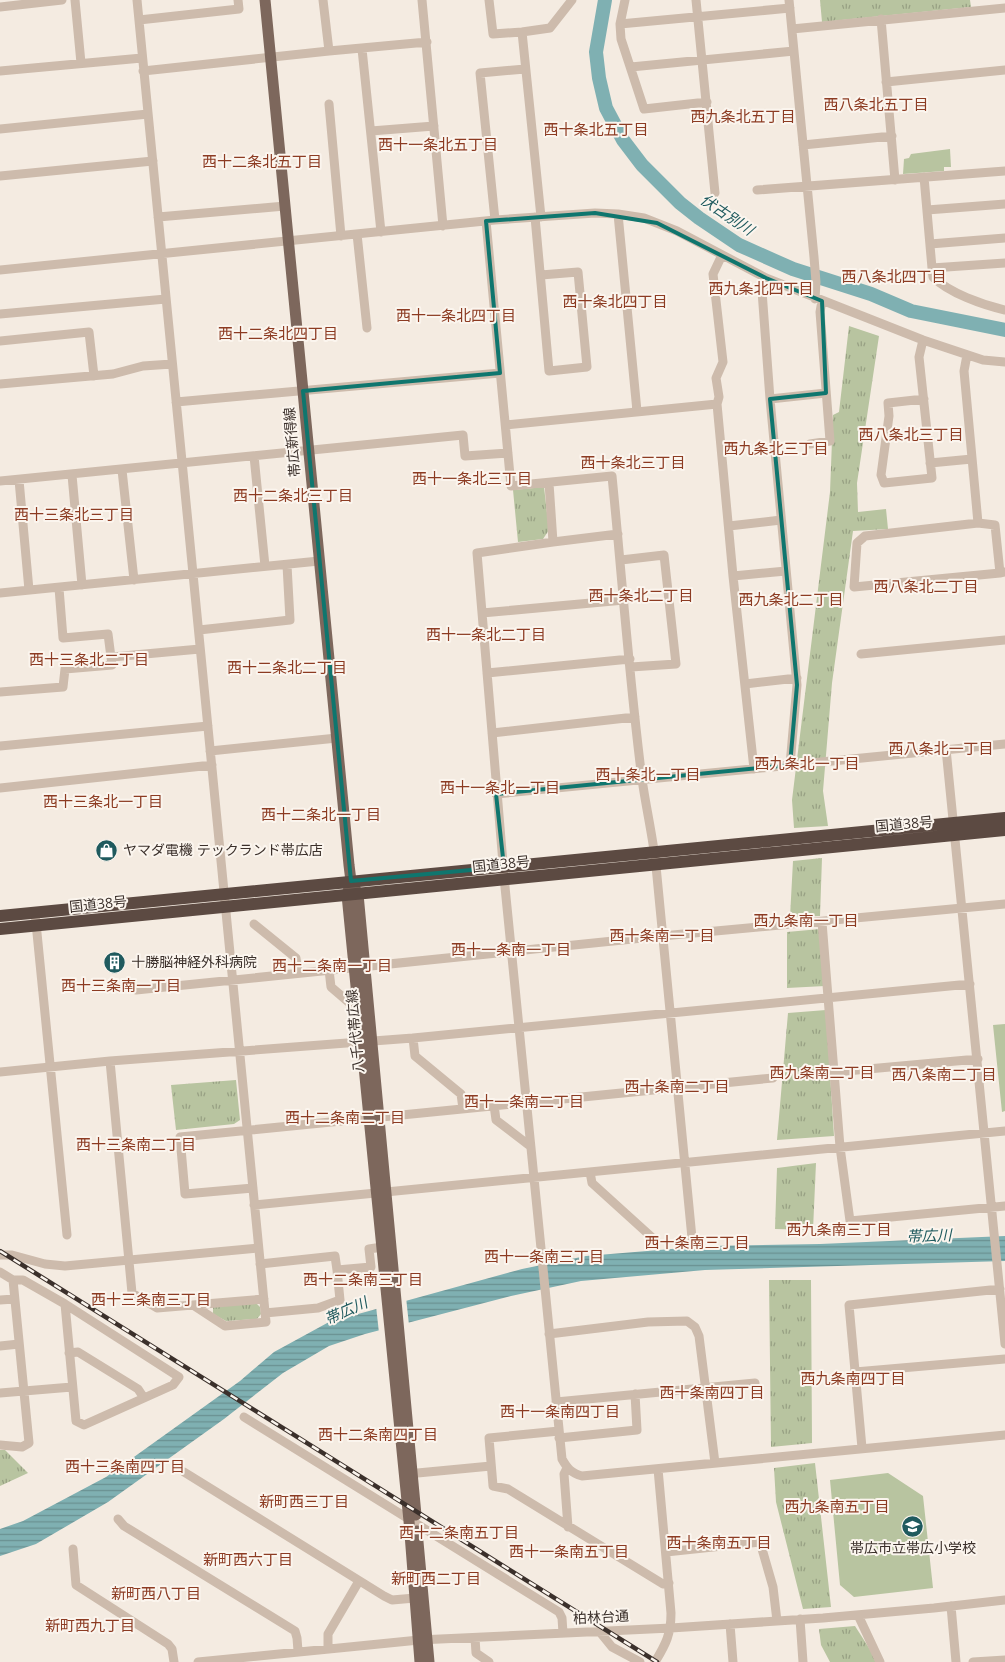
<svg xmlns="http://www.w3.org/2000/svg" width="1005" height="1662" font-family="'Open Sans','Noto Sans JP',sans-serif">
<defs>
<pattern id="park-tufts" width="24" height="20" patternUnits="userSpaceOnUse" patternTransform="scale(1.25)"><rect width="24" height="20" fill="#b8c4a0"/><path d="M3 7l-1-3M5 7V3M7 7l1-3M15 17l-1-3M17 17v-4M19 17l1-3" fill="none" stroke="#97a083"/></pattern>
<pattern id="water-rules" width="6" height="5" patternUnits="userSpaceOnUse" patternTransform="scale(1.25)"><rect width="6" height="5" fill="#7fb0b2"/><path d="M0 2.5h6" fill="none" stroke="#699091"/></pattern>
</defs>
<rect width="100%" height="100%" fill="#f4ebe1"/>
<!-- grass -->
<path fill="#b8c4a0" d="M950,149L951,167H944V171L903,174L904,159L909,158L911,154Z
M1005,1024V1111L1002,1112L993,1025Z
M888,1473L923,1496L933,1588L854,1597L840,1585L830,1480Z"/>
<!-- park -->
<path fill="url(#park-tufts)" d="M820,0H970L971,7L822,22Z
M849,326L879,336L857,483L858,512L886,509L888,529L853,531L832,683L823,791L828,826L794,828L792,800L830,492L833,415L839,412Z
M544,487L549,530L543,539L518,542L513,490Z
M822,858L820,916L790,917L793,861Z
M820,929L825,986L787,988V932Z
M826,1010L834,1136L777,1140L788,1013Z
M236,1080L240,1120L234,1124L176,1130L171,1085Z
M816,1163L813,1230L775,1229L777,1168Z
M769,1280H811L812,1443L771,1447Z
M256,1303L260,1307L261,1314L257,1319L226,1321L213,1314V1307Z
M0,1450H5L28,1473L0,1486Z
M815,1463L831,1607L803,1609L776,1502L774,1468Z
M855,1626L878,1662H830L821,1645L819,1629Z"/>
<!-- water -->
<path fill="url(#water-rules)" d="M1005,1236V1261L705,1270L581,1281L511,1296L365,1334L329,1346L283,1373L224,1419L108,1502L36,1544L0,1556V1529L23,1521L106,1477L240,1381L274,1352L329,1322L522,1269L586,1256L708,1246L820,1244Z"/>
<!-- pier -->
<path fill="#f4ebe1" d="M406,1297L409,1325L379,1333L376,1306Z"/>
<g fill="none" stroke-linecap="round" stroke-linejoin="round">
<!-- river -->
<path stroke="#7fb0b2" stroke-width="14" d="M605,0L596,52L599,78L606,108L623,140L642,165L680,203L699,218L739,245L793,269L871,294L911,311L1005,330"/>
<!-- minor -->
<path stroke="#cdbbac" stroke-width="9" d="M75,0L81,63
M137,0L266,1322L225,1326L193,1305
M323,0L329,51
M422,0L443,226
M489,0L493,34L522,32L550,28L572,0
M625,0L620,24L621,39L644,109L707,102
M696,0L715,193
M789,0L814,257L816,282L815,299
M0,7L62,0
M881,19L895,180
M139,20L239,9L238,0
M620,24L790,8
M792,29L1005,8
M522,32L541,217
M362,49L381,232
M631,67L794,51
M0,71L142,58
M143,71L329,51L427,42
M886,82L1005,70
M329,104L341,236
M0,129L148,114
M371,131L434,126
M803,145L892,136
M0,176L153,161
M924,177L932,268L1005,263
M757,190L1005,171
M927,210L1005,204
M618,214L637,411
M158,217L285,206
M535,217L549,371L587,367L578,272L541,275
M495,220L480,73L525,69
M486,221L511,486L612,476C622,577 629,678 642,779C646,808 653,837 656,866C669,990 681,1114 692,1238
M357,234L367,328
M930,244L1005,238
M722,255L713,274L723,362L716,378L719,397L717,404L733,576L754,769
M932,268L933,277C949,293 983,305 1005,310
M0,270L495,220L595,213L618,214L644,218L677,231L766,278L923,340L983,360L1005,362
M766,278L762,291L770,399L797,685L790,765
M0,314L166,299
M923,340L919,357L932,478L884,483L881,475L889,416L888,403L924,399
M0,341L89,332L94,376
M967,355L964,371L978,523
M0,384L113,374L143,366L172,364
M770,399L826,393
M176,402L500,373
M506,425L717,404
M810,444L830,441L820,312L822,301
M254,456L265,566
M930,463L972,459
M122,470L134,580
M72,475L82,585
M19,480L29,590
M0,481L463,435L465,456L508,453
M549,483L553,542
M729,526L781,520
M618,534L553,542L477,553L505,887L562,1459C567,1468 571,1473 582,1476L1005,1435
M621,560L664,555L676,664L631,667
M1000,573L995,525L978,523L865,536L857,543L854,587L1000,573L1005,572
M733,576L786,571
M0,593L319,561
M482,613L624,600
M199,630L290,620L287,565
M861,654L1005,640
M112,657L200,649
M487,673L630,659
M745,684L797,678
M0,692L63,687L65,669L112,665L108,634L63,638L59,588
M492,733L635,717
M0,746L208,726
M946,749L1005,1344
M210,751L337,738
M0,788L212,765
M496,794L1005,744
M35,913L67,1235
M822,922L840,1147L850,1221L1005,1206
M254,924L296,958L298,973
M329,970L331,987L359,1011
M136,990L662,936L1005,904
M413,1038L415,1056L461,1094L463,1109
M110,1061L132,1293L157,1308L264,1299
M0,1072L110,1061L413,1038L970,984
M835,1072L978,1059
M494,1105L496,1120L530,1146
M590,1172L592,1183L656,1241
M253,1188L185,1194L180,1137L773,1078
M254,1205L1005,1131
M0,1255H12L45,1264L65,1266L258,1248
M260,1264L335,1256L337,1270L371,1267L369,1249L382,1247
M0,1272L13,1280L29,1443L22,1447L0,1445
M13,1280H23L65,1304L179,1377L173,1385L84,1425L76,1421L65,1304
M0,1300L14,1299
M265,1313L318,1308L340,1300L337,1270
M549,1334L648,1322L687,1321L695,1327L699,1336L715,1463
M0,1346L19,1344
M69,1353L78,1352L138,1389L144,1398
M855,1372L1005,1359
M0,1393L72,1387
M556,1402L755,1383
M244,1417L559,1612L562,1618L563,1633
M559,1431L489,1438L493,1486L508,1489L663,1584L669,1583
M559,1438L637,1430L635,1394
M862,1448L849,1305L1000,1289
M567,1468L564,1474L568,1527
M184,1472L384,1596L392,1600L415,1598
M407,1474L491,1466
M118,1519L124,1526L295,1631L297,1638L298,1651
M73,1549L76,1585L168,1644L172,1649L174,1662
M666,1552L760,1542L773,1587L777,1621
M951,1606L956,1662
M858,1615L880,1662
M800,1619L803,1662
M730,1624L733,1662
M599,1631L612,1647L640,1662
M475,1638L476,1653L489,1662
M328,1649V1634L359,1581
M198,1662L419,1640L671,1628L823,1618L934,1608L1005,1600
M655,1662C666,1644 671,1634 671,1613L658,1469
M973,1662L1005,1660"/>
<!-- major -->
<path stroke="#7d675c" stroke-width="11" d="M265,0L349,865L351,881L347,895L409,1521L420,1662
M354,887L358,894L416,1515
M417,1531L429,1662"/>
<!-- highway -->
<path stroke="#5c4a42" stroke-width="12" d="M0,916L1005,818
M0,929L1005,830"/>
<defs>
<path id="rail" d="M0,1251L657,1662"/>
</defs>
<!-- rail casing -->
<use href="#rail" stroke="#3b302b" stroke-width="4.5"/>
<!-- rail -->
<use href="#rail" stroke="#fbf5ee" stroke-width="2.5" stroke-dasharray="8" stroke-linecap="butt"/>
</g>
<!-- marked area -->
<path fill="none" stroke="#0f766e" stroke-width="4" stroke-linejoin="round" d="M595,213L657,223L766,278L822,301L826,393L770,399L797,685L790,765L496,794L504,867L351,881L303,391L500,373L486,221Z"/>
<!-- icons -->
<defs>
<symbol id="shop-disc" viewBox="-11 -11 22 22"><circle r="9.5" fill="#1f5a5e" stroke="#fbf5ee"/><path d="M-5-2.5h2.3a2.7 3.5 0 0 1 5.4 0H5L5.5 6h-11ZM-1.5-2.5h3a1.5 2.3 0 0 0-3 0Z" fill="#fff"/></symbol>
<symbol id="building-disc" viewBox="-11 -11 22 22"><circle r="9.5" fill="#1f5a5e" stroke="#fbf5ee"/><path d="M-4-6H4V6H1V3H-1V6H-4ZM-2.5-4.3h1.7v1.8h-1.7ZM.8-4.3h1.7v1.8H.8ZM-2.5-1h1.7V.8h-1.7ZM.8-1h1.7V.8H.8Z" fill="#fff"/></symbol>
<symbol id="school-disc" viewBox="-11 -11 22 22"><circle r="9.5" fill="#1f5a5e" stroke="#fbf5ee"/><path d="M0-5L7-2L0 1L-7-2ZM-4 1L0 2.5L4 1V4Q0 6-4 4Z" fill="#fff"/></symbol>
</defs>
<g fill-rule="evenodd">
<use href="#shop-disc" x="94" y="838" width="25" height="25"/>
<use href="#building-disc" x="102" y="950" width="25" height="25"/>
<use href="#school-disc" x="900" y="1514" width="25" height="25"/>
</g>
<g text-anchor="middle" stroke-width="4" stroke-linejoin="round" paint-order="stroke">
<!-- street labels -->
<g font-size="14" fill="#3b302b" stroke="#fbf5ee">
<text transform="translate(292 442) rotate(-95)" y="5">帯広新得線</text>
<text transform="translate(904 824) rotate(-5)" y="5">国道38号</text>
<text transform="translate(501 864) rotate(-6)" y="5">国道38号</text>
<text transform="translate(98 904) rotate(-6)" y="5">国道38号</text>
<text transform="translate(355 1031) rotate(-95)" y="5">八千代帯広線</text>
<text transform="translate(601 1617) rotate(-3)" y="5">柏林台通</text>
</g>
<!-- poi labels -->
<g font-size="14" fill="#3b302b" stroke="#fbf5ee" text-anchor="start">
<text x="123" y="855">ヤマダ電機 テックランド帯広店</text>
<text x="131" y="967">十勝脳神経外科病院</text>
<text x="913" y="1553" text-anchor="middle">帯広市立帯広小学校</text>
</g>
<!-- neighbourhood labels -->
<g font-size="15" fill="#8c3b22" stroke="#fbf5ee">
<text x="876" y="110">西八条北五丁目</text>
<text x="743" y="122">西九条北五丁目</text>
<text x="596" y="135">西十条北五丁目</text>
<text x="438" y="150">西十一条北五丁目</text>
<text x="262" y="167">西十二条北五丁目</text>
<text x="894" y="282">西八条北四丁目</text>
<text x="761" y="294">西九条北四丁目</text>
<text x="615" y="307">西十条北四丁目</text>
<text x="456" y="321">西十一条北四丁目</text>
<text x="278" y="339">西十二条北四丁目</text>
<text x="911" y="440">西八条北三丁目</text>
<text x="776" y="454">西九条北三丁目</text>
<text x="633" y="468">西十条北三丁目</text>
<text x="472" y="484">西十一条北三丁目</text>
<text x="293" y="501">西十二条北三丁目</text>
<text x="74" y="520">西十三条北三丁目</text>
<text x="926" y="592">西八条北二丁目</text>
<text x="641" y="601">西十条北二丁目</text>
<text x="791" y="605">西九条北二丁目</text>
<text x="486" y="640">西十一条北二丁目</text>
<text x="89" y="665">西十三条北二丁目</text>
<text x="287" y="673">西十二条北二丁目</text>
<text x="941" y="754">西八条北一丁目</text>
<text x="807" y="769">西九条北一丁目</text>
<text x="648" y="780">西十条北一丁目</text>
<text x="500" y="793">西十一条北一丁目</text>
<text x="103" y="807">西十三条北一丁目</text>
<text x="321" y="820">西十二条北一丁目</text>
<text x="806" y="926">西九条南一丁目</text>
<text x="662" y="941">西十条南一丁目</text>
<text x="511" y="955">西十一条南一丁目</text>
<text x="332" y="971">西十二条南一丁目</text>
<text x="121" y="991">西十三条南一丁目</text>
<text x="822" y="1078">西九条南二丁目</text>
<text x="944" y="1080">西八条南二丁目</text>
<text x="677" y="1092">西十条南二丁目</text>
<text x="524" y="1107">西十一条南二丁目</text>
<text x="345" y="1123">西十二条南二丁目</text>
<text x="136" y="1150">西十三条南二丁目</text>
<text x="839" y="1235">西九条南三丁目</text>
<text x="697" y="1248">西十条南三丁目</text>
<text x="544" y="1262">西十一条南三丁目</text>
<text x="363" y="1285">西十二条南三丁目</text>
<text x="151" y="1305">西十三条南三丁目</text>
<text x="853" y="1384">西九条南四丁目</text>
<text x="712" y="1398">西十条南四丁目</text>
<text x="560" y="1417">西十一条南四丁目</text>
<text x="378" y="1440">西十二条南四丁目</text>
<text x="125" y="1472">西十三条南四丁目</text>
<text x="304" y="1507">新町西三丁目</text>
<text x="837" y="1512">西九条南五丁目</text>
<text x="459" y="1538">西十二条南五丁目</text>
<text x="719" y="1548">西十条南五丁目</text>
<text x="569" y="1557">西十一条南五丁目</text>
<text x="248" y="1565">新町西六丁目</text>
<text x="436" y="1584">新町西二丁目</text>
<text x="156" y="1599">新町西八丁目</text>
<text x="90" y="1631">新町西九丁目</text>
</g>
<!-- water labels -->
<g font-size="15" font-style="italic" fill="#1f5a5e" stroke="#fbf5ee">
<text transform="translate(727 215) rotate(34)" y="5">伏古別川</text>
<text transform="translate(929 1236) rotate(-2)" y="5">帯広川</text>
<text transform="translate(346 1311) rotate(-24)" y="5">帯広川</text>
</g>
</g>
</svg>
